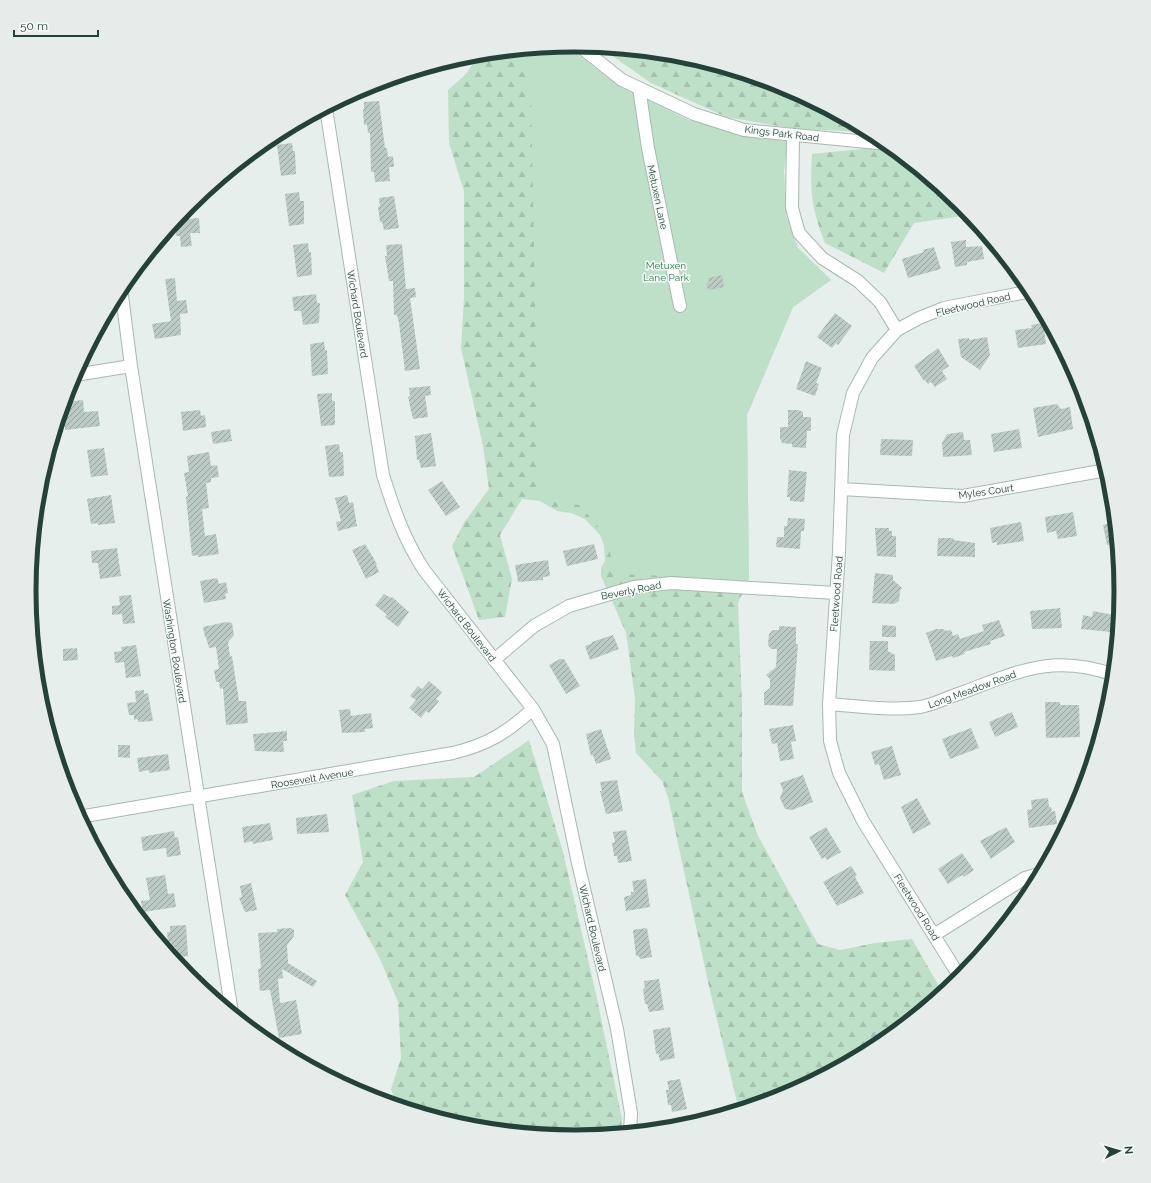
<svg xmlns="http://www.w3.org/2000/svg" width="1151" height="1183" font-family="Raleway,sans-serif">
<defs>
<pattern id="forest-firs" width="22" height="20" patternUnits="userSpaceOnUse"><rect width="22" height="20" fill="#bfe0c8"/><path d="M5 1l3.5 6h-7zM16 11l3.5 6h-7z" fill="#a4c1ad"/></pattern>
<pattern id="building-hatch" width="6" height="6" patternUnits="userSpaceOnUse"><rect width="6" height="6" fill="#bbcac4"/><path d="M-1 1l2-2M0 6l6-6M5 7l2-2" fill="none" stroke="#98a6a0"/></pattern>
</defs>
<rect width="100%" height="100%" fill="#e6efeb"/>
<!-- forest -->
<path fill="url(#forest-firs)" d="M566,46L615,83L701,128L787,141L784,171L786,216L798,248L831,280L793,307L747,415L749,579L738,603L742,704V792L758,836L818,944L840,950L875,943L912,939L943,993L879,1046L784,1096L739,1110L710,991L668,797L662,781L636,753L634,732L635,698L626,633L601,576V568L605,561L604,545L600,535L585,519L571,513L557,511L540,501L522,499L500,535L512,579L505,617L479,620L452,546L465,521L489,489L483,446L461,348L464,297V191L449,143L448,90L466,74L479,55Z
M601,48L682,56L785,87L870,132L796,129L726,117L651,83Z
M890,146L962,205L970,215L914,223L884,273L825,243C811,207 810,192 812,154Z
M529,740L563,852L596,994L622,1119L621,1133L575,1138L469,1127L396,1105L391,1089L401,1058L398,1002L380,959L345,895L363,862L352,795L394,781L474,777Z"/>
<!-- green -->
<path fill="#bfe0c8" d="M566,46L615,83L689,120L737,133L787,141L784,171L786,216L798,248L831,280L793,307L747,415L749,579L616,574L605,535L580,505L539,500L531,97L520,50Z"/>
<!-- building -->
<path fill="url(#building-hatch)" d="M379,101L385,148H387L388,157L393,156L394,167H389L390,181L375,182L374,172H371L370,133H368L367,124L364,125L363,110H364V102Z
M292,143L293,151H295L296,174L281,176L277,145Z
M299,192L300,201H304V224L289,226L285,194Z
M394,196L399,228L384,230L382,222H380L378,207L380,206L379,198Z
M199,218L200,233H190L192,246L181,247L180,236H176L175,223L177,220Z
M966,240V247L982,246L984,259L967,262V265L955,267L951,242Z
M308,243L309,252H311L312,275L297,277L293,245Z
M402,244L406,289L415,288L416,297L410,298L420,369L405,371L399,323L397,315H394L393,281H389L385,256H387L386,245Z
M934,247L941,269L908,278L902,259L924,252L923,250Z
M722,275L724,287L710,290L707,288L706,284L709,282L708,278Z
M175,278L177,301L186,300L188,313L180,314L181,335L155,339L152,324L171,321L165,279Z
M316,294L317,303H320L319,323L303,325L301,311H294L292,297Z
M835,313L852,326L838,345L836,343L832,348L817,337Z
M1043,323L1046,344L1018,348L1015,330L1032,328L1031,325Z
M987,337L990,355L980,370L961,357L958,339L969,338V340Z
M324,342L325,350H327L328,374L312,376L310,344Z
M938,348L949,366L942,371L947,379L935,387L931,382L928,384L925,380L924,381L914,366Z
M806,361L822,368L816,383L819,384L815,396L796,389Z
M430,386L431,395L425,396L428,417L413,419L408,397L410,396L409,388Z
M332,393V401H335V425L321,426L317,394Z
M83,400L84,412L98,411L100,426L65,430V426L60,427V416H65V402Z
M1057,404L1061,409L1070,407L1073,429L1038,437L1033,408Z
M200,410L201,416L205,415L206,427L183,431L181,412Z
M788,410H798L803,412V417H811V431H807L806,448L792,447V444L782,443L780,438V427H788Z
M230,429L232,441L213,444L211,432Z
M1019,429L1022,448L994,452L991,434Z
M963,432L964,440H970L972,455L943,457L942,443L947,434Z
M431,433L436,466L421,468L419,460H417L415,436Z
M881,439L913,440L912,456L880,455Z
M339,444L340,452H343L344,476L329,477L325,446Z
M104,448L108,475L91,477L87,450Z
M209,452L211,466L217,465L219,477L211,478V482L206,483L209,508L202,509L205,536L216,534L219,554L198,557V555L192,556L186,497L188,496L184,473L189,472L187,456Z
M789,470L807,472L804,502L790,501V497H787Z
M442,481L460,507L446,516L428,490Z
M111,495L115,523L98,525L97,523L91,524L87,499Z
M347,495L349,503L353,502L357,526L338,531L336,522L341,521L335,498Z
M1073,512L1077,536L1058,539L1056,531L1047,533L1045,517Z
M788,518L805,519L804,531H801L800,549L776,547L777,537H784V526H787Z
M1021,522L1024,541L997,545V542L992,543L990,528Z
M1115,522L1117,543L1107,545L1103,525Z
M875,528H889V531H892V536H896V557L877,556Z
M938,538H953L954,540L975,543V557L937,556Z
M365,544L377,564L376,565L379,572L366,579L352,550Z
M594,544L598,559L567,566L563,551Z
M117,548L121,576L100,579L98,563H92L91,551Z
M548,560L550,576L543,577V580L518,582L515,565Z
M875,573L893,575V580L902,588L900,591L899,601L894,604L872,603Z
M217,578L219,584L226,582L228,593L225,594L226,599L204,603L200,581Z
M384,594L391,598L392,597L409,612L398,627L385,617L387,615L375,605Z
M131,595L135,623L123,624L122,614L112,615V606L120,605L119,596Z
M1060,608L1062,628L1032,629L1030,611Z
M1093,611L1114,615L1111,632L1081,629L1083,615L1092,617Z
M999,620L1005,636L990,641L991,644L964,652L965,654L953,658L952,656L936,661L926,633L936,629H943L946,631L951,630L953,636L958,634L960,639L984,631L982,625Z
M226,622L232,623L234,635L228,642L230,657L232,656L239,701H246L248,723L226,725L223,688L220,689L219,682H216L214,670L219,669L216,647L209,648L206,637H205L203,627Z
M882,625L896,626V637H882Z
M779,626L796,627V644H798L793,706L764,705V693L770,688V679L766,675L776,667L777,649H771L768,645L769,634L773,630H779Z
M613,635L619,649L590,660L585,646L591,644L592,642Z
M870,641H888V651L895,655V671L869,670Z
M136,645L141,676L126,678L124,662L115,663L114,652L122,651L121,647Z
M77,648L78,660L63,661V649Z
M560,659H564L580,686L566,694L549,665Z
M429,681L442,692L436,699L439,701L429,713L426,711L421,718L409,708L416,700L410,696L418,686L422,689Z
M144,690V694L148,693L153,721L138,722V719L134,720V715H129L127,703L136,702L135,691Z
M1045,702H1060V705H1079L1080,737L1046,738Z
M350,709L351,716L371,713L373,728L365,729V732L342,733L339,710Z
M1012,712L1018,727L995,737L989,722Z
M793,725L796,741L791,742L794,759L780,761L777,743L772,744L769,729Z
M971,728L979,748L950,759L942,739Z
M601,729L611,759L596,764L593,755L591,756L586,734Z
M287,731V741H283L284,752L255,751L253,734Z
M118,745H130V758L118,757Z
M892,746L901,775L884,780L879,764L875,765L871,752Z
M168,754L170,770L149,773V770L139,772L137,758Z
M803,775L813,802L792,810L785,809L780,798L783,790L780,783Z
M617,780L623,811L606,814L600,791H602L600,782Z
M917,798L931,824L913,834L901,807Z
M1048,798L1049,807H1051L1052,812L1055,811L1057,824L1029,828L1027,810L1032,809L1031,800Z
M327,814L329,832L297,834L296,818Z
M270,823L273,840L253,844L252,841L244,843L242,827Z
M826,827L841,852L827,860L825,857L822,859L809,837Z
M1006,827L1015,842L991,859L980,841Z
M626,830L632,861L618,863L617,856H614L612,843L615,842L613,832Z
M174,831L175,838L178,837L181,855L167,857L166,848L143,851L141,837Z
M962,853L974,870L964,877L962,875L948,884L938,869Z
M851,866L857,875L855,877L864,893L837,906L823,882Z
M165,875L168,894L174,893L176,907L143,912L141,901L150,900L146,878Z
M646,879L650,907L626,911L624,897L631,895V892H634L632,881Z
M251,883L257,910L245,912L239,898L242,897L240,886Z
M186,925L188,956L176,957L175,947H172L171,942L168,943L167,932H170V926Z
M291,928L294,930V936L287,945L288,963L317,981L313,987L282,969L283,978L278,979L280,1003L296,1000L302,1034L279,1038L270,990L260,991L258,969L261,968L258,933L277,932V929Z
M647,928L652,957L640,959L639,956H636L633,930Z
M659,979L664,1010L649,1012L647,1004H645L643,989L645,988L644,981Z
M670,1027L675,1058L660,1061L658,1053L656,1054L653,1030Z
M680,1079L687,1109L672,1112L671,1105H668L666,1090H669L667,1081Z"/>
<g fill="none" stroke-linecap="round" stroke-linejoin="round">
<defs>
<path id="minor" d="M578,45L622,80L694,114L744,130L888,144
M639,88L648,148L680,306
M326,108L383,475C394,510 404,539 424,570L533,709L553,744L578,863L617,1029L631,1113L630,1133
M793,136L792,208L799,233L822,258L858,281L880,302L897,330
M121,288L131,366L232,1013
M75,375L131,366
M841,489L963,496L1106,470
M494,660L534,626L569,606L634,587L671,583L835,593
M829,704C858,706 890,711 920,707C933,705 948,697 961,693C1017,672 1053,653 1114,675
M79,817L453,753C489,744 506,733 533,709
M934,935L1025,878L1042,873
M961,979L863,821L839,773L830,741L829,704L839,552L843,435L853,393L872,358L897,330L919,318L944,308L1032,291"/>
</defs>
<!-- minor casing -->
<use href="#minor" stroke="#a8b8b2" stroke-width="14"/>
<!-- minor -->
<use href="#minor" stroke="#fff" stroke-width="12"/>
</g>
<g text-anchor="middle" stroke-width="3" stroke-linejoin="round" paint-order="stroke">
<!-- street labels -->
<g font-size="10" fill="#24423a" stroke="#f7fbf9">
<text transform="translate(782 133) rotate(7)" y="4">Kings Park Road</text>
<text transform="translate(658 197) rotate(78)" y="4">Metuxen Lane</text>
<text transform="translate(973 304) rotate(-13)" y="4">Fleetwood Road</text>
<text transform="translate(358 314) rotate(81)" y="4">Wichard Boulevard</text>
<text transform="translate(986 491) rotate(-8)" y="4">Myles Court</text>
<text transform="translate(631 590) rotate(-11)" y="4">Beverly Road</text>
<text transform="translate(836 594) rotate(-86)" y="4">Fleetwood Road</text>
<text transform="translate(467 625) rotate(52)" y="4">Wichard Boulevard</text>
<text transform="translate(175 651) rotate(81)" y="4">Washington Boulevard</text>
<text transform="translate(972 689) rotate(-20)" y="4">Long Meadow Road</text>
<text transform="translate(312 778) rotate(-9)" y="4">Roosevelt Avenue</text>
<text transform="translate(917 907) rotate(58)" y="4">Fleetwood Road</text>
<text transform="translate(593 928) rotate(77)" y="4">Wichard Boulevard</text>
</g>
<!-- park labels -->
<g font-size="10" fill="#2d7a4b" stroke="#f7fbf9">
<text x="666" y="269">Metuxen<tspan x="666" dy="12">Lane Park</tspan></text>
</g>
</g>
<!-- crop -->
<path d="M0 0H1151V1183H0ZM36 591a539 539 0 1 1 1078 0a539 539 0 1 1-1078 0Z" fill="#e6ecea" fill-rule="evenodd"/>
<path fill="none" stroke="#24423a" stroke-width="5" d="M36 591a539 539 0 1 1 1078 0a539 539 0 1 1-1078 0Z"/>
<!-- north arrow -->
<g transform="translate(1119 1151) rotate(85)" stroke="#f7fbf9" stroke-width="3" paint-order="stroke">
<path d="M0-3L7 15L0 10L-7 15Z" fill="#24423a"/>
<text y="-6" font-size="11" font-weight="bold" text-anchor="middle" fill="#24423a">N</text>
</g>
<!-- scale -->
<path d="M14 30v6h84v-6" fill="none" stroke="#24423a" stroke-width="2"/>
<text x="20" y="30" font-size="12" fill="#24423a" stroke="#f7fbf9" stroke-width="3" paint-order="stroke">50 m</text>
</svg>
